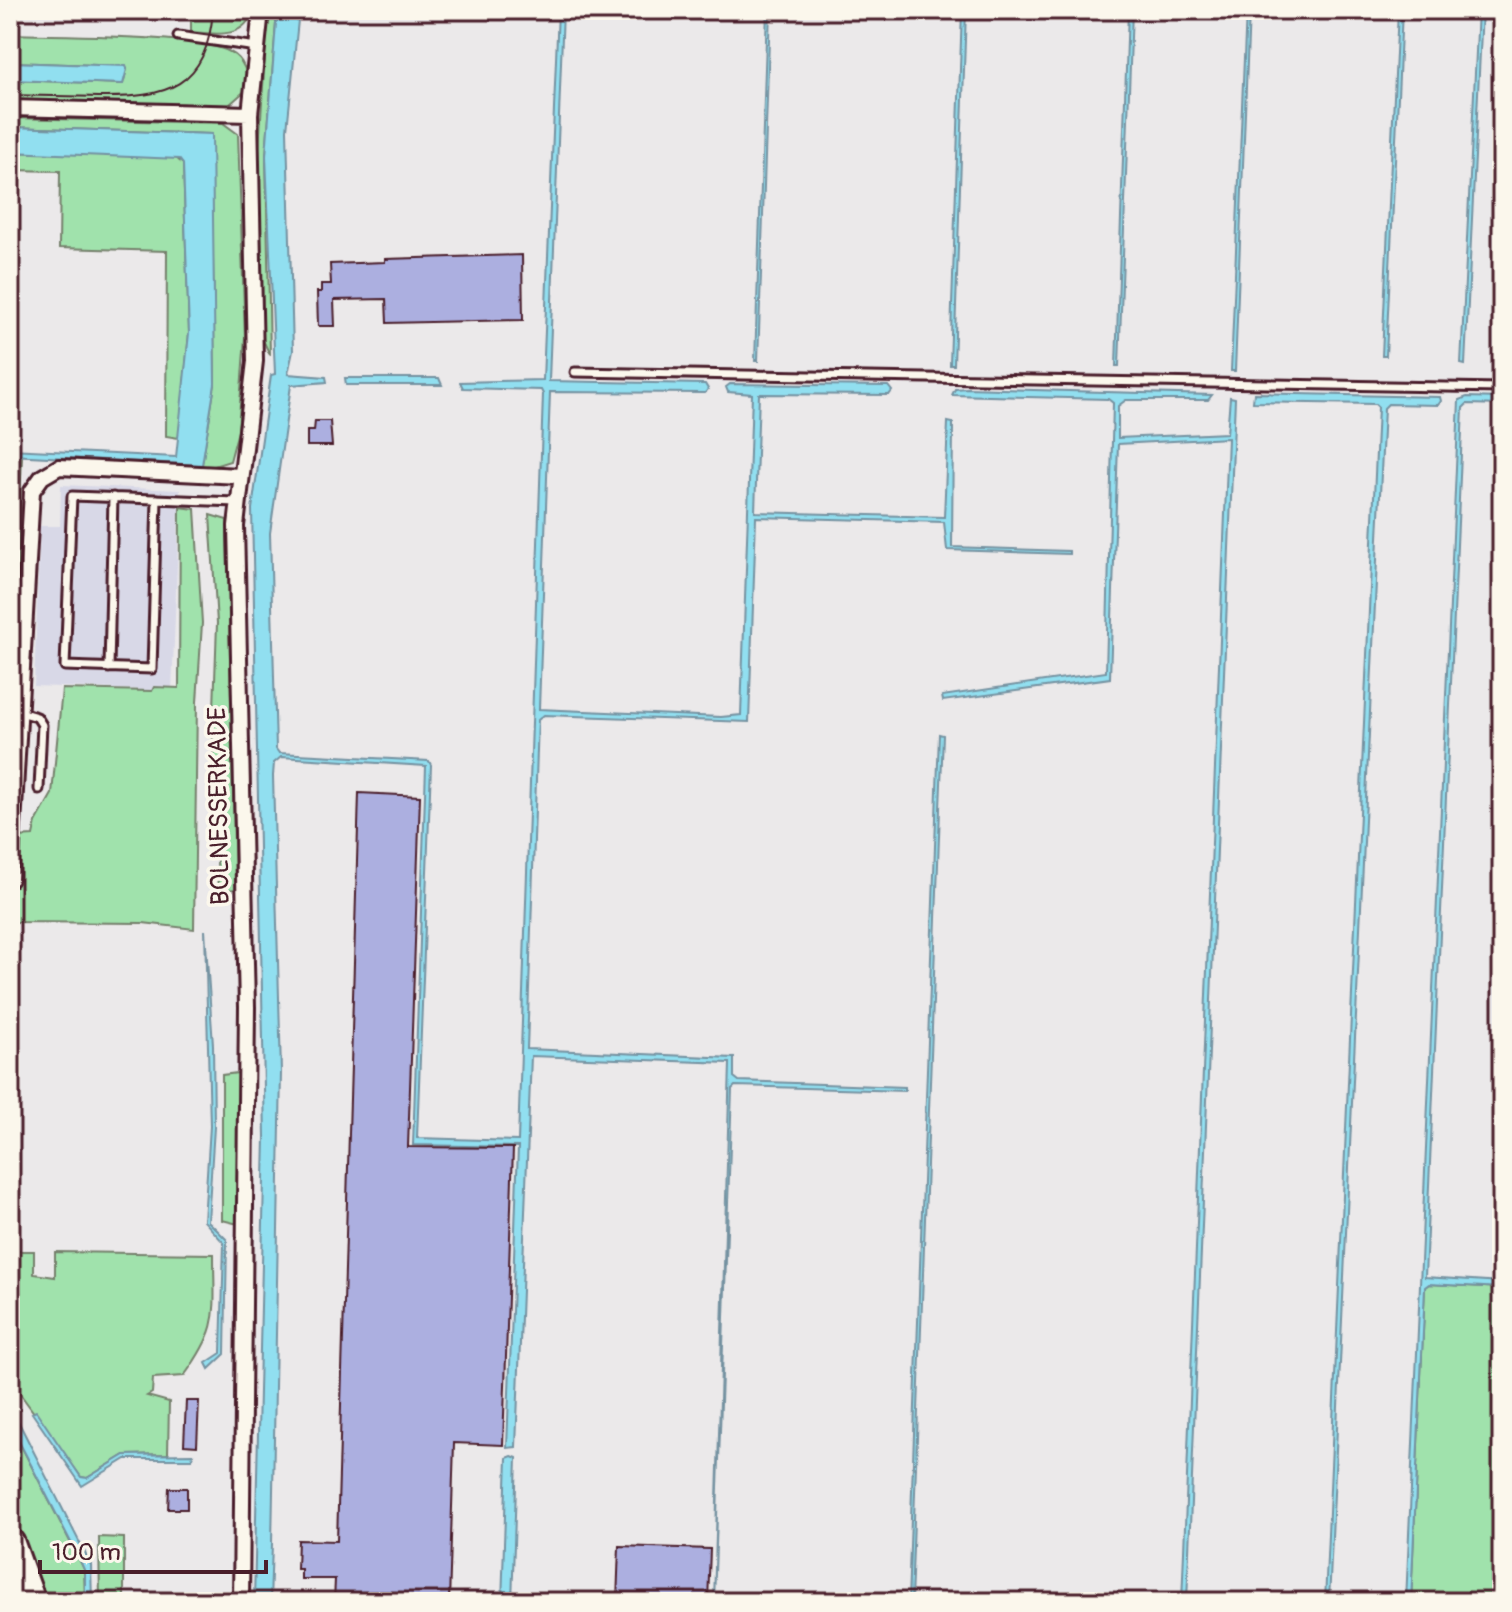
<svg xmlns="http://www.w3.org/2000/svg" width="1512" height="1612" font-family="Pangolin,sans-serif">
<rect width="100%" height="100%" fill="#ebe9ea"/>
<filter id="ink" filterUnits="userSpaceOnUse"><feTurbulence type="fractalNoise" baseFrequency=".0125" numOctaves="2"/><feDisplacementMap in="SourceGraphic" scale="16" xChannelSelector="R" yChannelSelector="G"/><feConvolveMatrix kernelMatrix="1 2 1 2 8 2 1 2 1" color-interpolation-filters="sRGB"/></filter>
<g filter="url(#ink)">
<!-- built -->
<path fill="#d8d8e7" d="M61,485L180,490L172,691L34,686L40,526H60Z"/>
<!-- green -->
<path fill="#a0e2ac" stroke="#75806c" stroke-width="2" d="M10,10H13V34C59,36 195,34 230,52C244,59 249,75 247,89L229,105L10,100V80L123,84L127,69L125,66L10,62Z
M191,10H253C245,40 214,34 191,32Z
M268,10H277L266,156L270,355L262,338L257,179Z
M10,118L223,123L238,134L245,337L238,431L230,461L201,470L215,384L211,134L10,127Z
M10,152L175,157L183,164L189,333L179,438L166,436L167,251L59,248L60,171L10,170Z
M10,455L22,456L10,727Z
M180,507L195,509L202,623L197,702L194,929L143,923L10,922L17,837L33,836L36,822L52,794L62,689L152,691L154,687L179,688Z
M210,515L227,520L235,889L218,892L213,738L217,623Z
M238,1073V1224L222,1220V1075Z
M10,1251H34V1274L55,1277V1252L214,1254C214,1315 221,1325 184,1376L153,1378L152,1393L147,1396L169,1402L168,1454L125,1455L87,1478L81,1477L10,1380Z
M1429,1284L1502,1288V1602H1411L1425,1287Z
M10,1424L84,1569L85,1602H48L10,1507Z
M99,1537L124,1538V1602H100Z"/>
<!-- water -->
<path fill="#91dff0" stroke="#7592a1" stroke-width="2" d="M277,10H299L287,130L293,351L288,374L326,377L327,382L291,385L270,533L276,749L279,753L429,761L431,765L417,1138L518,1141L543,394L541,390L463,388L460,382L543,380L558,10H563L549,381L705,384L708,389L705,393L550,392L539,709L721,717L741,715L752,394L728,392L726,387L730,384L888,386L892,391L889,395L759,394L755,512L944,517L948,422L953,423L952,547L1069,551V554L947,550L944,522L756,517L749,722L544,715L538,720L527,1049L734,1058V1077L739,1081L905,1087V1091L735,1086L732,1089L714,1602L730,1063L531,1056L516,1447L507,1448L518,1147L413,1145L426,766L281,757L274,763L273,776L281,1072L272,1544L270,1602H254L265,1137L252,509L271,375L275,374L266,156Z
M767,10H770L758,361H755Z
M962,10H966L954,365H950Z
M1128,10H1132L1119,366H1116Z
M1246,10H1249L1235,371H1231Z
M1398,10H1402L1386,356H1382Z
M1478,10H1482L1465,365L1461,364Z
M10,62L126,66L127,69L123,84L10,80Z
M10,127L212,134L215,384L202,465L10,455V449L176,457L189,333L183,164L179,159L10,152Z
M345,378H439L442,385H346Z
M967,388L1212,395L1208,400H1126L1118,406V438L1227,433L1230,397L1235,398L1187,1602H1182L1228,438L1118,444L1110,678L943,701L942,696L1106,672L1113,403L1108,399L952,395L955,389Z
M1254,393L1440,397L1441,401L1438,405L1388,404L1384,408L1329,1602H1325L1378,407L1375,404L1253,402Z
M1467,397L1502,398V405L1467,404L1463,408L1425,1277L1502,1282V1288L1429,1284L1425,1287L1411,1602H1406L1459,400Z
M939,734L943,735L940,809L911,1602H908Z
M205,930L213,1045L214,1127L208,1221L227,1240L225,1354L209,1369L206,1363L221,1353L224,1243L204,1221L210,1126Z
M10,1405L91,1565L92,1602H85V1572L79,1558L10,1424Z
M36,1411L81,1477L87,1478L125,1455L193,1454L192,1459H126L82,1486L32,1413Z
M512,1456L517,1458L512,1602H502L507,1458Z"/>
<!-- building -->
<path fill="#acafe0" stroke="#4a1f2b" stroke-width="2" d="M522,255L523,320L387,323L386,299L334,300L335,326H318L317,292H321V284H331L330,264L385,262V259Z
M315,421H330L332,446H307V431H314Z
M359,793L420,796L408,1147L513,1148L503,1445L454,1443L449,1602H334L335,1579H301V1569H297L298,1540L337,1541Z
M186,1401H199L197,1446L184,1445Z
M169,1488H187V1509H168Z
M619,1546L710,1549L708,1602H617Z"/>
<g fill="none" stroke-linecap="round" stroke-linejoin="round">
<defs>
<path id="service" d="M178,36L257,47
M575,372L1502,388
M157,499L152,669L65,666L72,496L237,502
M109,668L113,497
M20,712L37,717L42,725L39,789"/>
<path id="minor" d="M10,108L250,114
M10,879L32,491L42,477L59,467L240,476
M241,1602L247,1007L236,526L255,361L250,114L261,10"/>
<path id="motorway" d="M10,1544L31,1602"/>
</defs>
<!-- service casing -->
<use href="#service" stroke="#4a1f2b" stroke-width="13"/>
<!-- minor casing -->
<use href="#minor" stroke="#4a1f2b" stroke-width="20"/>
<!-- motorway casing -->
<use href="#motorway" stroke="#4a1f2b" stroke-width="34"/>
<!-- service -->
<use href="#service" stroke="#fbf7ec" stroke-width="7"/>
<!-- minor -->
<use href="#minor" stroke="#fbf7ec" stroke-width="14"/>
<!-- motorway -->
<use href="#motorway" stroke="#fbf7ec" stroke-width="28"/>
<!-- tram -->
<path stroke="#4a1f2b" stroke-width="2" d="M10,95C39,96 69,96 98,97C167,98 207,88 213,10"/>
</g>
</g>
<g text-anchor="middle" stroke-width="7" stroke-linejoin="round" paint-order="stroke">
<!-- street labels -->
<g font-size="26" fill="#4a1f2b" stroke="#fbf7ec">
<text transform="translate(218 806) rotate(-91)" y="9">BOLNESSERKADE</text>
</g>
</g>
<!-- margin -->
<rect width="1512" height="1612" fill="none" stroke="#fbf7ec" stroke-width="40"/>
<rect x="20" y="20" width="1472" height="1572" fill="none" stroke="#4a1f2b" stroke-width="3" filter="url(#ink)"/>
<!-- scale -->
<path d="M40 1560v12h226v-12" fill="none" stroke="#4a1f2b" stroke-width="4"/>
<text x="52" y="1560" font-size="24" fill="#4a1f2b" stroke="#fbf7ec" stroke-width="6" paint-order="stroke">100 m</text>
</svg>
